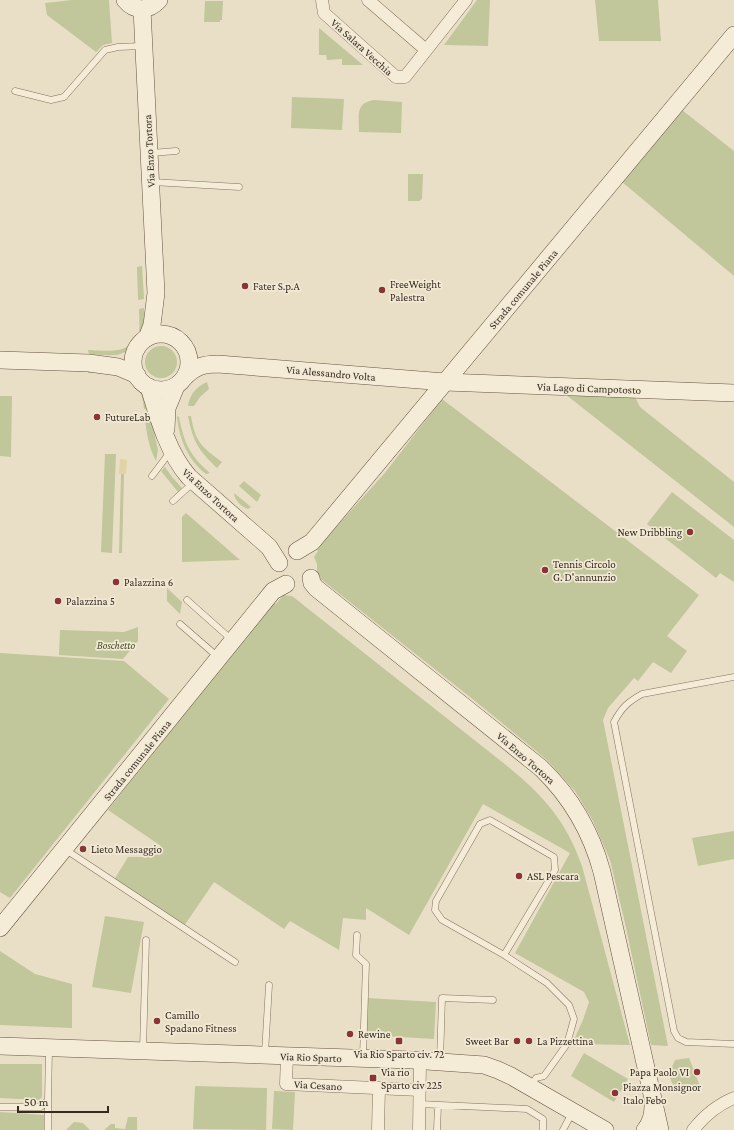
<svg xmlns="http://www.w3.org/2000/svg" width="734" height="1130" font-family="'Crimson Pro',serif">
<rect width="100%" height="100%" fill="#e9dfc6"/>
<!-- green -->
<path fill="#c1c69b" d="M72,0H109L112,43L103,45L96,52L47,15L45,3Z
M477,0H490L488,46L444,45Z
M595,0H658L661,41H599Z
M205,1H223L222,20H220V22H204Z
M319,28L363,65H342V59L327,60L326,55H319Z
M292,97L344,99L342,130L291,128Z
M374,100L402,102L401,133L359,132C359,116 355,103 374,100Z
M682,110L734,151V276L621,181Z
M408,174H423L422,199L419,201H408Z
M142,266L144,299L138,300L137,267Z
M144,308C145,329 142,347 120,354C111,357 98,354 89,354L88,350C107,351 133,355 139,331C140,324 139,316 139,309Z
M145 362a16 16 0 1 1 32 0a16 16 0 1 1-32 0Z
M88,369C121,370 143,370 150,409H144C141,372 118,374 88,373Z
M207,382L209,389L200,397L194,406H188C190,394 196,387 207,382Z
M565,394L635,397L640,407L734,482V527Z
M0,396H12L11,457L0,456Z
M442,399L699,595L667,636L687,651L671,673L653,662L638,681L634,678L608,708L603,720L668,1046L651,1045L625,923L610,860L593,821L575,791L549,762L535,750L470,697L317,576V564L314,557L318,551L316,549L384,474Z
M177,416L179,417C184,443 190,456 210,473L206,474C188,460 179,439 177,416Z
M188,416H191C195,442 202,447 222,462L217,468C198,450 193,441 188,416Z
M151,419L158,450L156,461C149,448 147,435 145,420Z
M105,454H116L112,553L101,552Z
M165,467L172,477L182,488L178,492L161,471Z
M121,474H124L122,553H119Z
M244,481L261,495L257,502L239,486Z
M672,492L734,540V582L720,573L716,578L647,524Z
M234,493L251,507L248,509C242,507 234,500 234,493Z
M186,513L240,560L182,562V517Z
M167,588L182,602L180,614L167,601Z
M283,595L292,596L506,765C543,795 566,820 582,866L630,1045L572,1044L583,1020L589,1002L584,992L515,953L570,853L483,804L409,935L366,908V920L343,918L339,950L290,921L284,929L214,882L184,926L114,880L128,857H144L152,851L155,853L161,846L108,810L272,603L273,602L276,604Z
M138,627V641L123,659L59,655L60,630L124,632Z
M0,653L124,661L169,699L10,898L0,892Z
M734,831V859L698,866L692,838Z
M105,916L144,922L131,993L92,987Z
M0,951L35,974L72,984V1028L0,1025Z
M367,998L436,1002L434,1039L365,1035Z
M584,1053L628,1079L614,1102L571,1076Z
M689,1058L700,1086C697,1088 693,1092 689,1092C679,1095 670,1084 670,1075C670,1070 673,1065 675,1060Z
M0,1064H42V1097L39,1100L0,1098Z
M195,1086L267,1088L266,1130L193,1129Z
M274,1091L295,1092L293,1130L272,1129Z
M0,1112L44,1115V1130H0Z
M128,1117H137V1130H104L111,1124H115V1128L125,1129Z
M74,1122L83,1123L90,1130H104H66Z"/>
<!-- sand -->
<path fill="#e2d2a6" d="M120,459L127,460L126,474H119Z"/>
<g fill="none" stroke-linecap="round" stroke-linejoin="round">
<defs>
<path id="lane" d="M15,91L51,100L64,97L105,50L118,47L142,46
M151,153L176,151
M152,182L239,187
M152,476L170,452
M173,501L194,482
M187,600L232,640
M180,624L218,657
M734,677L642,694C628,702 622,707 614,722L674,1031L678,1038L686,1042L734,1044
M66,850L235,962
M357,935L356,955L366,964L363,1057
M504,955L555,870L554,857L490,820L480,824L436,901L435,910L442,920L504,955L547,983L569,1005L574,1019L567,1044L544,1076L536,1078L531,1086
M143,1050L146,940
M265,1053L269,985
M440,1061L442,998L493,1000
M48,1100V1130
M419,1104L527,1109L543,1119V1130
M0,1107H41L48,1100L49,1049
M437,1130L438,1105
M563,1130L572,1113"/>
<path id="street" d="M322,0L324,13L396,77H405L466,0
M368,0L426,50
M287,1056L286,1084L420,1090
M378,1130L379,1088
M419,1130L420,1061
M693,1130C704,1116 717,1105 734,1098"/>
<path id="secondary" d="M125,0C135,12 149,11 159,0
M142,9L156,293L152,325L147,338
M133 362a28 28 0 1 1 56 0a28 28 0 1 1-56 0Z
M0,360L89,363L118,367L137,375
M184,378C194,367 203,364 218,364L445,382L734,393
M149,387C158,417 168,453 189,477L269,547L279,563
M166,429L167,408L176,386
M297,551L312,542L734,35
M311,578L312,583L316,588L541,768C571,797 591,831 602,872L660,1130
M0,928L273,591L286,584
M0,1046L412,1060L484,1065L498,1070L511,1076L605,1130
M645,1130C651,1123 653,1115 653,1106"/>
</defs>
<!-- lane casing -->
<use href="#lane" stroke="#83715e" stroke-width="7"/>
<!-- street casing -->
<use href="#street" stroke="#83715e" stroke-width="13"/>
<!-- secondary casing -->
<use href="#secondary" stroke="#655341" stroke-width="18"/>
<!-- lane -->
<use href="#lane" stroke="#f5ecd8" stroke-width="6"/>
<!-- street -->
<use href="#street" stroke="#f5ecd8" stroke-width="12"/>
<!-- secondary -->
<use href="#secondary" stroke="#f5ecd8" stroke-width="17"/>
</g>
<!-- markers -->
<g fill="#8b3435" stroke="#f2e9d5" stroke-width="1.5">
<circle cx="245" cy="286" r="4"/>
<circle cx="382" cy="290" r="4"/>
<circle cx="97" cy="417" r="4"/>
<circle cx="690" cy="532" r="4"/>
<circle cx="545" cy="570" r="4"/>
<circle cx="116" cy="582" r="4"/>
<circle cx="58" cy="601" r="4"/>
<circle cx="83" cy="849" r="4"/>
<circle cx="519" cy="876" r="4"/>
<circle cx="157" cy="1021" r="4"/>
<circle cx="350" cy="1034" r="4"/>
<rect x="395" y="1037" width="8" height="8" rx="2"/>
<circle cx="517" cy="1041" r="4"/>
<circle cx="529" cy="1041" r="4"/>
<circle cx="697" cy="1072" r="4"/>
<rect x="369" y="1074" width="8" height="8" rx="2"/>
<circle cx="615" cy="1093" r="4"/>
</g>
<g text-anchor="middle" stroke-width="3.5" stroke-linejoin="round" paint-order="stroke">
<!-- street labels -->
<g font-size="11" fill="#342a20" stroke="#f2e9d5">
<text transform="translate(362 47) rotate(42)" y="4">Via Salara Vecchia</text>
<text transform="translate(149 151) rotate(-93)" y="4">Via Enzo Tortora</text>
<text transform="translate(523 289) rotate(-50)" y="4">Strada comunale Piana</text>
<text transform="translate(331 373) rotate(5)" y="4">Via Alessandro Volta</text>
<text transform="translate(589 388) rotate(2)" y="4">Via Lago di Campotosto</text>
<text transform="translate(211 495) rotate(43)" y="4">Via Enzo Tortora</text>
<text transform="translate(526 758) rotate(41)" y="4">Via Enzo Tortora</text>
<text transform="translate(137 760) rotate(-51)" y="4">Strada comunale Piana</text>
<text transform="translate(311 1057) rotate(2)" y="4">Via Rio Sparto</text>
<text transform="translate(318 1085) rotate(3)" y="4">Via Cesano</text>
</g>
<!-- poi labels -->
<g font-size="11" fill="#342a20" stroke="#f2e9d5" text-anchor="start">
<text x="390" y="288">FreeWeight<tspan x="390" dy="13">Palestra</tspan></text>
<text x="253" y="290">Fater S.p.A</text>
<text x="105" y="421">FutureLab</text>
<text x="682" y="536" text-anchor="end">New Dribbling</text>
<text x="553" y="568">Tennis Circolo<tspan x="553" dy="13">G. D'annunzio</tspan></text>
<text x="124" y="586">Palazzina 6</text>
<text x="66" y="605">Palazzina 5</text>
<text x="91" y="853">Lieto Messaggio</text>
<text x="527" y="880">ASL Pescara</text>
<text x="165" y="1019">Camillo<tspan x="165" dy="13">Spadano Fitness</tspan></text>
<text x="358" y="1038">Rewine</text>
<text x="509" y="1045" text-anchor="end">Sweet Bar</text>
<text x="537" y="1045">La Pizzettina</text>
<text x="399" y="1058" text-anchor="middle">Via Rio Sparto civ. 72</text>
<text x="381" y="1076">Via rio<tspan x="381" dy="13">Sparto civ 225</tspan></text>
<text x="689" y="1076" text-anchor="end">Papa Paolo VI</text>
<text x="623" y="1091">Piazza Monsignor<tspan x="623" dy="13">Italo Febo</tspan></text>
</g>
<!-- park labels -->
<g font-size="11" font-style="italic" fill="#454f29" stroke="#f2e9d5">
<text x="116" y="649">Boschetto</text>
</g>
</g>
<!-- scale -->
<path d="M18 1106v6h90v-6" fill="none" stroke="#342a20" stroke-width="2"/>
<text x="24" y="1106" font-size="12" fill="#342a20" stroke="#f2e9d5" stroke-width="3" paint-order="stroke">50 m</text>
</svg>
